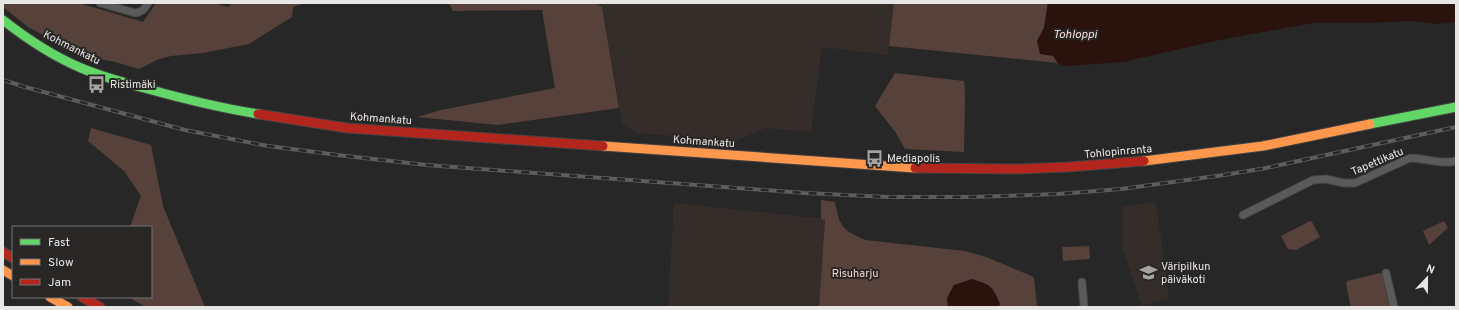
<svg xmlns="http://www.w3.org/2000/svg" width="1459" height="310" font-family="Overpass,sans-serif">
<rect width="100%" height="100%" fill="#282727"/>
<!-- built -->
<path fill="#352d2a" d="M535,3H894L888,55L822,47L811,132L765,128L736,141L636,133L622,122L602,7Z
M1156,202L1169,298L1142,306L1122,246V207Z
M674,203L825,219L819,307H668Z"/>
<!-- green -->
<path fill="#57413b" d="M3,3H79L143,22L156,3H214L228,7L233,3H305L293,7L292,17L249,44L203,53L171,56L159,59L139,69L115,62L81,55L28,27L3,7Z
M449,3H594L602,7L619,108L498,125L417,117L441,110L555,88L542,10L453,11Z
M894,3H1048L1044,28L1037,41L1053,56L1058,63L889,46Z
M895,73L964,81L965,95L964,152L905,149L896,133L875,106Z
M91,128L151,145L163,206L205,307H146L128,297H151V227H130L141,196L124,171L88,141Z
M821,200L835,202C840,227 841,229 865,240L965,251L986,257L1034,277L1037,307H998L1000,304L995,293L947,305L948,307H819L825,220L821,219Z
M1310,221L1312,222L1320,237L1296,250L1288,249L1281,236Z
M1444,221L1448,228L1429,245L1423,231Z
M1089,246L1090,259L1063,261L1062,247Z
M1380,273L1383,274L1391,307H1351L1346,284L1347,281Z"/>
<!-- water -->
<path fill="#2a120d" d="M1048,3H1456V22L1439,24L1411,21L1367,23H1313L1219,40L1123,62L1065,66L1058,63L1053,56L1040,54L1037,41L1044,28Z
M972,279C991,285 992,285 1000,304L998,307H948L947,298L954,285Z"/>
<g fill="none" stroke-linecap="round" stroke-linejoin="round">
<defs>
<path id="street" d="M100,3L135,13C142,12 145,9 148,3
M1243,215L1313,180L1326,179L1344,183H1355L1410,158C1426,158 1439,165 1456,161
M1386,273L1394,307
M1082,282L1084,307"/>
<path id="fast" d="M3,20C27,39 53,56 81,68C102,77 125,83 148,89C184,99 221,108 258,114
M1370,124L1456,107"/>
<path id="slow" d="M603,146L915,168
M1144,161L1263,146L1370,124
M3,270L13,276
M50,297L68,307"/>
<path id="jam" d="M258,114L347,128L603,146
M915,168L1018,169L1068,167L1144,161
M3,252L13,258
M82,297L100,307"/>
</defs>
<!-- street casing -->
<use href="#street" stroke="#444343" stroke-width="9"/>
<!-- fast casing -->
<use href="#fast" stroke="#444343" stroke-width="11"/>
<!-- slow casing -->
<use href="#slow" stroke="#444343" stroke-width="11"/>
<!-- jam casing -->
<use href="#jam" stroke="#444343" stroke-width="11"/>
<!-- street -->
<use href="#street" stroke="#5b5a5a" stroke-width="7"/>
<!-- fast -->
<use href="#fast" stroke="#63d668" stroke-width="9"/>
<!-- slow -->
<use href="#slow" stroke="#ff974d" stroke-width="9"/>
<!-- jam -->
<use href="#jam" stroke="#b3261e" stroke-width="9"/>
<defs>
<path id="rail" d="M3,80L25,87L185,130L268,146L346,156L427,165L805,193L888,197H971L1058,194L1121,189L1224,175L1266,168L1456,127"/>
</defs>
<!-- rail casing -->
<use href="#rail" stroke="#5e5d5d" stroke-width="4"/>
<!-- rail -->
<use href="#rail" stroke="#292726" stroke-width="2.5" stroke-dasharray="8" stroke-linecap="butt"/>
</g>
<!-- icons -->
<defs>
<symbol id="bus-bare" viewBox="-9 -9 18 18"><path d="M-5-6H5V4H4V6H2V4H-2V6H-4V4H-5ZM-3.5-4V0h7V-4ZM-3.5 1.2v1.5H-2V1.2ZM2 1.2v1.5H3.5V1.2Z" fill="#a4a3a2" stroke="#292726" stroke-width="2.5" paint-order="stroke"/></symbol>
<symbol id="school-bare" viewBox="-9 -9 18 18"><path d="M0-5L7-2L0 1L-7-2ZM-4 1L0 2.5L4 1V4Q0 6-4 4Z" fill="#a4a3a2" stroke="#292726" stroke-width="2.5" paint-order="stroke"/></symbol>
</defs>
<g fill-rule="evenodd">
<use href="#bus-bare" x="84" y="72" width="25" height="25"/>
<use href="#bus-bare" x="862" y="146" width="25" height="25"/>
<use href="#school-bare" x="1136" y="260" width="25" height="25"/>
</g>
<g text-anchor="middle" stroke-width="4" stroke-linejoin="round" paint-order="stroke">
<!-- street labels -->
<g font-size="11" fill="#e7e6e5" stroke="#292726">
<text transform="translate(72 47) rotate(27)" y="4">Kohmankatu</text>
<text transform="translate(381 118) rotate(4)" y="4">Kohmankatu</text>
<text transform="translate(704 141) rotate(4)" y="4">Kohmankatu</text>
<text transform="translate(1118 151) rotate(-5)" y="4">Tohlopinranta</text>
<text transform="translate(1377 161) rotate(-23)" y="4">Tapettikatu</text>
</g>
<!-- poi labels -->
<g font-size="11" fill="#e7e6e5" stroke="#292726" text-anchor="start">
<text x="110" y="88">Ristimäki</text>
<text x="887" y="162">Mediapolis</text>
<text x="1161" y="270">Väripilkun<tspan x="1161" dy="13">päiväkoti</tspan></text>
</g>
<!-- park labels -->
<g font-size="11" fill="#f8d2c8" stroke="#292726">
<text x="855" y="277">Risuharju</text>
</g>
<!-- water labels -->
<g font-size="12" font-style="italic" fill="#f6dcd6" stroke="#292726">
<text x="1075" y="38">Tohloppi</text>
</g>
</g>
<!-- border -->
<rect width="1459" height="310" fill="none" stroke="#e7e6e5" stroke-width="8"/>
<!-- legend -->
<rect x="12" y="226" width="140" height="72" fill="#292726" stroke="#757372"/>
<rect x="20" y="239" width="20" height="6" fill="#63d668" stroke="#757372"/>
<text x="48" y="246" font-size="12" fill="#e7e6e5">Fast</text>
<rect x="20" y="259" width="20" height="6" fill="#ff974d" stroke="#757372"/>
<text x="48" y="266" font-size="12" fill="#e7e6e5">Slow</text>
<rect x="20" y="279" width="20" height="6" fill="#b3261e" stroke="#757372"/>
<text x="48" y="286" font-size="12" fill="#e7e6e5">Jam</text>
<!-- north arrow -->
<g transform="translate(1427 278) rotate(22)" stroke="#292726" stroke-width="3" paint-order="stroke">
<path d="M0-3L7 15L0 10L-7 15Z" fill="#e7e6e5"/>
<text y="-6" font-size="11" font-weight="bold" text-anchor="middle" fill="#e7e6e5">N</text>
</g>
</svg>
